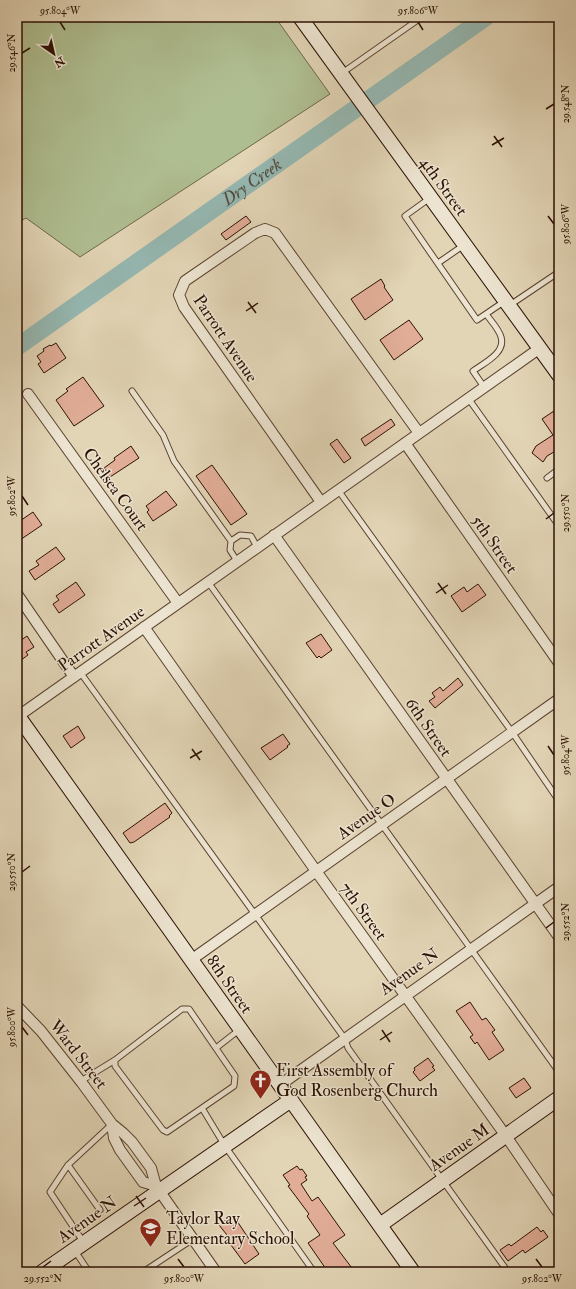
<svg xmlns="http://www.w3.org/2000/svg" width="576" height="1289" font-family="'IM FELL Double Pica',serif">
<rect width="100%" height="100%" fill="#e2d5b6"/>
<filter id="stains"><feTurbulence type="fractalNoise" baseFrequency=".005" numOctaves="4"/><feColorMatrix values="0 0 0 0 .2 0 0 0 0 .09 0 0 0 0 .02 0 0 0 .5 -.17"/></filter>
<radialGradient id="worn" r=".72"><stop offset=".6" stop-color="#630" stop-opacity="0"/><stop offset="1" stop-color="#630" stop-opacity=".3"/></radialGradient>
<!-- green -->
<path fill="#afbe91" stroke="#6e684a" d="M17,17H275L330,94L80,257L26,218L17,223Z"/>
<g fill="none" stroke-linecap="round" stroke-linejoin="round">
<!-- river -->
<path stroke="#95b8b2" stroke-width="18" id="s1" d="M17,347L486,17"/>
</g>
<!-- building -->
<path fill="#e1ad97" stroke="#2c1104" d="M246,216L251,222L226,240L221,234Z
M381,279L385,286L384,287L393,300L365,320L351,299Z
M409,320L423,339L394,360L380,340Z
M56,343L66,358L44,373L38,364L41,362L37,356L44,351L43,349L50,345L51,346Z
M83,377L104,406L74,426L56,400L68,391L66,389Z
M554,411L559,418V449L547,456L543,462L532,453L536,446L553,435L542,419Z
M391,419L395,425L365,446L361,439Z
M337,439L351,458L344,463L330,444Z
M131,446L139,458L110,477L104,468L115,460L114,458Z
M212,465L247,514L231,525L196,476Z
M166,491L177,505L153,521L147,512L149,510L146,506Z
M33,512L42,525L17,542V523Z
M56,547L65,559L35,580L29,571L39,565L36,561Z
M76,582L85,595L59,613L53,604L59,600L56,596Z
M478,584L486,595L462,612L451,596L464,587L467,592Z
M321,634L332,650L321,658L319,656L317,658L306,643Z
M27,636L34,647L26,652L28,655L17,663V643Z
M458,678L463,685L435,708L429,701L435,697L432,693L440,687L443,691Z
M78,726L85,738L71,748L63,736Z
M283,734L290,744L287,746L288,747L270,760L261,748Z
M165,803L172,813L169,816L170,817L134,842L130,843L123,833Z
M470,1002L482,1020L486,1018L495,1030L492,1032L504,1050L489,1060L477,1042L475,1044L470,1037L473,1035L456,1011Z
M428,1058L434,1066L432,1067L435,1070L420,1081L413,1072L415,1070L414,1068Z
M524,1078L531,1088L516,1098L509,1088Z
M297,1166L300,1170L302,1169L307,1176L305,1177L307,1180L301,1184L312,1201L318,1197L345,1235L333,1243L355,1272H328L308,1243L320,1235L307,1216L309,1214L288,1186L290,1185L283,1175Z
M233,1215L259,1254L245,1264L225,1237L227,1235L219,1225Z
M537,1227L541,1232L543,1230L548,1237L525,1253L523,1250L508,1261L500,1250L509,1244L511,1246Z"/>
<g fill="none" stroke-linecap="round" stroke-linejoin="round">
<defs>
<path id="lane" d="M342,73L422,17
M430,198L405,216L477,320L505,301
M438,263L464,245
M510,305L559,272
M484,387L473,371C484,363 506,353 501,337C499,329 491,321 486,314
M132,391L163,435L174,461L231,541
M468,398L559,526
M547,478L559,469
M338,490L512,732L559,801
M237,561L230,550L231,541L240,535L251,536L257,547
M208,582L559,1072
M80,672L345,1039L348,1048L508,1272
M216,1048L239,1030
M81,1081L115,1060
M202,1108L167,1132L163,1130L115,1066V1060L182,1009H189L235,1076L234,1086L202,1108L225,1146L314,1272
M68,1165L50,1192L84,1243
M100,1210L68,1165L112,1124
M75,1251L89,1272
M143,1272L193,1239"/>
<path id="street" d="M28,394L178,603
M405,443L559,663
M321,502L184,307L179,295L185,281L255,233L265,229L275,233L419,433
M274,535L559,937
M17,594L74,677
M144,627L316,871L506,1136L559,1214
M17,717L540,348
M191,960L559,699
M17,1006L41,1031L82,1083L112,1124L123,1133L132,1142L151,1168L156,1186L216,1272
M280,1085L559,887
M112,1124L114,1138L120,1150L143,1182L156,1186"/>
<path id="secondary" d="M300,17L559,375
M18,716L413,1272
M380,1225L559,1098
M42,1272L291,1100"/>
</defs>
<!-- lane casing -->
<use href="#lane" stroke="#5a4230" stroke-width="7"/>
<!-- street casing -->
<use href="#street" stroke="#5a4230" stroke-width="12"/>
<!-- secondary casing -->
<use href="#secondary" stroke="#2c1104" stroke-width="16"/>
<!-- lane -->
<use href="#lane" stroke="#ece4d0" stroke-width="5"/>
<!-- street -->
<use href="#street" stroke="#ece4d0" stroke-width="10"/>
<!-- secondary -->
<use href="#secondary" stroke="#ece4d0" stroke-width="14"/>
</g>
<!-- ticks -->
<path fill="none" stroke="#2c1104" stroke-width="1.5" d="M60,22L65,30M418,22L423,30M22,53L30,48M546,109L554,104M494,136L502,147M492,145L504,138M548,216L554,224M248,302L256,313M246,311L258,303M22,496L28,505M546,519L554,513M438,583L446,594M436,593L448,585M548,746L554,755M192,749L200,760M190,758L202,751M22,872L30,866M546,928L554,922M22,1027L28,1035M382,1030L390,1042M380,1040L392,1032M136,1196L144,1207M134,1206L146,1198M178,1259L184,1267M536,1259L542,1267M43,1267L51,1261"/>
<!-- icons -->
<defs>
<symbol id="church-pin" viewBox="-11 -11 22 30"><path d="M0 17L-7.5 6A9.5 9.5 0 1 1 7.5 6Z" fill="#8f2418" stroke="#ece4d0"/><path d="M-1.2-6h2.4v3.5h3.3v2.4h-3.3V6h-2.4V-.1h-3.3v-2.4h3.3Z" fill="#fff"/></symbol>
<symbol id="school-pin" viewBox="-11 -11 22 30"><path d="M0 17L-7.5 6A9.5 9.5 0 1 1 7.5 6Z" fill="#8f2418" stroke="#ece4d0"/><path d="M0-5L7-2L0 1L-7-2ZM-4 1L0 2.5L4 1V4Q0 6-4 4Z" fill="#fff"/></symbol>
</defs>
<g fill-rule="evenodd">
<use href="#church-pin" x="248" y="1068" width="25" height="34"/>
<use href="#school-pin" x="138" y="1216" width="25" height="34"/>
</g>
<g text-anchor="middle" stroke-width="3" stroke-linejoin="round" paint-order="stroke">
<!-- street labels -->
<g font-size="17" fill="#2c1104" stroke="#ece4d0">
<text transform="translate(444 186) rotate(54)" y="6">4th Street</text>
<text transform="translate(226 338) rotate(56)" y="6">Parrott Avenue</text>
<text transform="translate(116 489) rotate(54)" y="6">Chelsea Court</text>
<text transform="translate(495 544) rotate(55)" y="6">5th Street</text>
<text transform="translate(101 638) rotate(-35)" y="6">Parrott Avenue</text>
<text transform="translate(429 727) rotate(55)" y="6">6th Street</text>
<text transform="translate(366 816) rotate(-35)" y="6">Avenue O</text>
<text transform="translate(364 911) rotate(54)" y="6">7th Street</text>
<text transform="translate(409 971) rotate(-35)" y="6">Avenue N</text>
<text transform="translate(230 984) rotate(55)" y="6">8th Street</text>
<text transform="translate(79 1054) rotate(52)" y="6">Ward Street</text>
<text transform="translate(459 1147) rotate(-35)" y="6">Avenue M</text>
<text transform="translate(87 1219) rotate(-35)" y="6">Avenue N</text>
</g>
<!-- poi labels -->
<g font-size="17" fill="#2c1104" stroke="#ece4d0" text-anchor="start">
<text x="276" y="1076">First Assembly of<tspan x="276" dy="20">God Rosenberg Church</tspan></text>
<text x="166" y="1224">Taylor Ray<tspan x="166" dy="20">Elementary School</tspan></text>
</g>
<!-- water labels -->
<g font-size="18" font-style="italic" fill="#514b41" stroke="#ece4d0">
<text dy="6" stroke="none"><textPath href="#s1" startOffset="287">Dry Creek</textPath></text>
</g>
</g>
<!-- margin -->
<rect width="576" height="1289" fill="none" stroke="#e2d5b6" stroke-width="44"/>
<!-- north arrow -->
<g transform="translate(54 54) rotate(146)" stroke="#ece4d0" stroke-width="3" paint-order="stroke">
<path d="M0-3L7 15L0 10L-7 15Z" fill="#2c1104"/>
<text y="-6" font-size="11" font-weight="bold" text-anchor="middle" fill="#2c1104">N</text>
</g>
<rect x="22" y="22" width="532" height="1245" fill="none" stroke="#2c1104" stroke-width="1.5"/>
<g font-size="10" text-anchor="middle" fill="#2c1104">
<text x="60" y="14">95.804°W</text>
<text x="418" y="14">95.806°W</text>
<text transform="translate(11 53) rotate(-90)" y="4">29.546°N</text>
<text transform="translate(565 104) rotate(-90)" y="4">29.548°N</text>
<text transform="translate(565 224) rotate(-90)" y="4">95.806°W</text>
<text transform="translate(11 496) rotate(-90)" y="4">95.802°W</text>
<text transform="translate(565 513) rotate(-90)" y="4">29.550°N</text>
<text transform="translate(565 755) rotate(-90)" y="4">95.804°W</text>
<text transform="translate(11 872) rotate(-90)" y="4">29.550°N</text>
<text transform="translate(565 922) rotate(-90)" y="4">29.552°N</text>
<text transform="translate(11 1027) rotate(-90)" y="4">95.800°W</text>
<text x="43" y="1282">29.552°N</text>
<text x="184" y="1282">95.800°W</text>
<text x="542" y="1282">95.802°W</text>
</g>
<rect width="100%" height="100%" filter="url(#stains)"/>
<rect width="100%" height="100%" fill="url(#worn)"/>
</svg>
